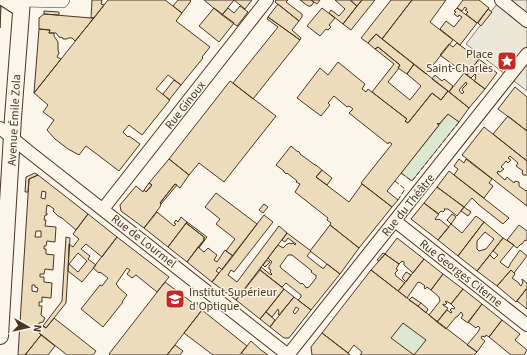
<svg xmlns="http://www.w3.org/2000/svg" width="527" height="355" font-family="'Source Sans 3',sans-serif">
<rect width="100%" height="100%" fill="#fbf6e9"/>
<!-- green -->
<path fill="#dce7d0" stroke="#887966" d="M448,114L459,122L412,181L401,173Z
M392,297L464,355H374Z"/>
<!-- parking -->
<path fill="#ede7d9" stroke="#887966" d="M500,0H527V91L466,44Z"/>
<!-- building -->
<path fill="#ecdcbc" stroke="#4a3520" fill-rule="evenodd" d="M92,0H102L101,4L104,5L94,18H91Z
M108,0H165L182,13L176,21L210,47L202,57L203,58L181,85L168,75L156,89L170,100L142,135L129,125L123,132L128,137L129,136L140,144L119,171L86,146L79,155L68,149L55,139L47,130L54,120L43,112L48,105L34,93Z
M178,0H190L191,1L182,13L173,6Z
M204,0H252L245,9L234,0L222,15Z
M276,0H288L286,2L302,14V17L299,21L275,2Z
M300,0H311L314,2L311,6H308Z
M311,0H320L317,4Z
M335,0H350L357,6L343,24L329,13L331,10L339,16L345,9Z
M350,0H362L357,6Z
M362,0H375L351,30L343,24Z
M391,0H412L382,39L376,34L368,43L361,38Z
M412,0H446L430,22L453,40L426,74L382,39Z
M463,0H479L489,8L477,23L466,14L468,12L465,10L467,9L465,7L462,11L457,8Z
M278,4L299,21L292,30L301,38L300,40L268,17Z
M0,6L1,7L0,28Z
M240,6L248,12L237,26L222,15L228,8L234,13Z
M214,8L234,23L219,42L199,26Z
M322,8L335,18L329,25L331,27L328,30L326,29L320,36L307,26Z
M457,8L477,23L460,45L440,29L446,21L454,27L462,17L459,15L458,17L454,14L456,12L454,11Z
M488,9L492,12L481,26L478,23Z
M44,11L59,12V15L44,14Z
M44,14L91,18H94L75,41L72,38H68L67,39H63V38L59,37L56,33H49L50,30L39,29V18Z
M268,17L300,40L253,99L233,83L278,27L267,19Z
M39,29L50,30L49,33H54V36L58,42V50L59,53L57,57L61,59L34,93Z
M376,34L414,64L407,74L398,68L400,65L378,47L375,49L368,43Z
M457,43L479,59L467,75L440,55L449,44L453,47Z
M378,47L400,65L398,68H399L388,82L410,100L421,86L407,74L414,64L448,91L441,100L432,93L408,123L405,121L407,119L372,92L394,64L375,49Z
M479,59L497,73L485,89L474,81L476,78L475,77L476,75L475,74L471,78L467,75Z
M338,62L365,84L362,89L366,92L368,89L407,119L405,121L408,123L432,93L441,100L448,91L469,108L459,122L448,114L439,124L438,123L437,124L439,125L387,191L398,200L392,207L361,183L392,144L389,142L388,144L349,113L353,109L349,106L347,107L334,96L328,103L330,105L321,116L297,98L320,68L328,75Z
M464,73L485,89L469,108L449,92ZM466,82L467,84L463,88L462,90L464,92L462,94L459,90Z
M435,75L442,81L444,79L453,86L449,92L432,79Z
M174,80L181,85L169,100L163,94Z
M230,81L276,116L224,182L199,163L189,175L169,159Z
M515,87L527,97V131L498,109Z
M508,116L527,131V161L493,134Z
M484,127L527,161V175H523L522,172L523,171L516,166L518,163L510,156L508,158L511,160L508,163L506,161L501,167L504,169L500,172L498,171L497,173L505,180L507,177L514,183L515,181L519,182V186L526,191L527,190V206L462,155Z
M291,146L298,152V151L300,153V154L315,165H316L317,166L322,170L316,177L349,202L362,184L392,207L359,248L330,225L331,223L327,220L328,218L295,192L300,184L296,182L297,181L287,173L286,174L284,172V171L276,165Z
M169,159L189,175L180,188L175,184L160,203L161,204L160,207L144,228L121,211L120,205L136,186L143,192L144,190L146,192L152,185L149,183Z
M459,159L464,163L466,159L492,179L489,183L493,186L484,198L454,175L458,169L454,166Z
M322,170L332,178L327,185L316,177Z
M449,171L454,175L509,218L503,224L479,205L472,198L464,207L437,187Z
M35,173L38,175L29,179L28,192H25L26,177Z
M38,175L88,214L76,230L62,218L58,216L53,211L54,209L50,206L47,205L46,213H47V215H45L44,220H46L45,226L56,227L55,242L47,241L46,246H44V249H46V254L54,255L53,270L45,269L44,274H40V277H44V282L52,283L51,298H50L42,297V302H39V306H42L41,315L45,318L43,322L39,323L38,332L41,335L25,355H18L29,179ZM42,191L46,192L45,199L41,198ZM36,231H41V237H35ZM32,285H35V287L38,288L37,292L32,291Z
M149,183L152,185L146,192L144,190Z
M175,184L177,185L161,204L160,203Z
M437,187L464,207L457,216L448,209H444L445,210L443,212L441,211L438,214L424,203Z
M216,193L257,224L233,256L226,251L235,239L216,224L220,219L205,207Z
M424,203L439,214L435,219L436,220L439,219L449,227L438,240L411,219Z
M264,204L268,207L263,213L259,210Z
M464,207L471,212L468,216L461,211Z
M157,212L174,226L176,224L174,223L176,220L178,222L181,217L187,222L168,247L144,228Z
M88,214L117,237L102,257L86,244L81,249L90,256L88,259L96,265L82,282L68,271L69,244L73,247L79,239L73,234ZM78,253L87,261L78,272L69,264Z
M452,214L456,217L451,224L447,220Z
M264,215L273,222L234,272L231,270L228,275L237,282L279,226L287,233L236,300L212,282Z
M476,216L484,222L458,256L438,240L451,224L462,233Z
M187,222L207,237L199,248L198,247L204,240V237L186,223Z
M484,222L503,238L477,271L458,256ZM485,232L494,239L486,249L479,251L477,249V241Z
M186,223L204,237V240L187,262L168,247Z
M330,225L359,248L340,274L310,251Z
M519,225L527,231V241L525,240L522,244H521L517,248L507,240Z
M287,233L311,251L307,256L322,268H324L327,264L340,274L311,310L298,300L301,297V295L286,283L282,287L260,270L261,267L271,275L272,274L270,272L271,270L269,269V266L272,262L268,258L278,245L283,248L287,244L290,243L291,244L293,243L295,245L296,244L288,238L285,242L282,240ZM288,255H292L312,271L311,272L315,275H316V278L309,287L306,288L305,286L302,283L301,284L281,268L280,266Z
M66,237L70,238L66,303L46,328L43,326L62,301Z
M117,237L169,277L157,292L136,275L132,278L127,274L130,270L127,268L116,284L118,286V287L127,295L122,302H123L103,327L81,309L100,285L102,286L108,278L100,272L99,273L93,268Z
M397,238L424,259L413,273L404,265V262L402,261L398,265L399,264L385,254Z
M503,238L514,245L500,262L508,268L510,265V264L520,250L527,256L514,273L511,270L497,286L477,271L490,255L494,259L498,255L493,251Z
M198,247L204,252L208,248L217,255L214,260L217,262L225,250L233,256L222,270L219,267L216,271L219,273L212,282L187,262Z
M383,253L385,254L379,261L377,260Z
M385,254L399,264L396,269L398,270L395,273L396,276L405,283L398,291L371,270Z
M424,259L443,274L431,290L427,287L425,289L424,287L425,286L421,283L418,282L407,298L398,291Z
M267,260L270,262L265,267L263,265Z
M260,270L284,289L260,319L236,300Z
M371,270L477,352L474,355H360L362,352L354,345L348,353L322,333ZM403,323L426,340L414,355L391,338Z
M511,270L515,274L512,278L519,283V284L521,286L523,282L522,280V279L527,283V288L516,302L497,286Z
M406,272L411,275L406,282L402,278Z
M443,274L463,289L451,304L446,301L445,302L447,303L445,305L443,304V305L448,308L437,322L429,315L440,301L439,297L431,290Z
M165,282L202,310L167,355H110L109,354Z
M527,288V309L517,301Z
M284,289L294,297L279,315L278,314L279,312L278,309L272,317L266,312Z
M463,289L482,304L468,323L461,318L463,315L461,312L458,316L456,317L446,329L437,322L447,310L451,313L452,312L450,310L452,308L454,309L455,308L451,304Z
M294,297L311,310L289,338H284L270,327ZM296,307L299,309L295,314L293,312Z
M412,297L421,303L418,306L409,300Z
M421,303L428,309L426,313L418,306Z
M482,304L502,320L489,337L486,335L485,337L482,336L481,338L485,341L477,352L467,345L478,332L480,328L478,326L476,328L468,322Z
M202,310L247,346L240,355H213L184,333Z
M266,312L275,320L270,327L260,319Z
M54,318L96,351L93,355H67L38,332L39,326H43L46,328Z
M502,320L520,334L515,340L527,350L524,355H511L489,337Z
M322,333L348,353L350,355H312L311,347Z
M41,335L55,346L48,355H25Z
M251,341L261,350L268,355H244L241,353Z
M175,345L183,351L180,355H167Z"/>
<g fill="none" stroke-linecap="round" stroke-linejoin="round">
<defs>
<path id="pedestrian" d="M22,2L63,3L65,0"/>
<path id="minor" d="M4,0L21,11
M501,0L527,21
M0,128L28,151L288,355
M103,209L267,0
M395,221L527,325
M288,355L527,54"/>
<path id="secondary" d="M0,336L13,118L22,0"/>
</defs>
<!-- pedestrian casing -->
<use href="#pedestrian" stroke="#4a3520" stroke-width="10"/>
<!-- minor casing -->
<use href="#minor" stroke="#4a3520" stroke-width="14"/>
<!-- secondary casing -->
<use href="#secondary" stroke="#4a3520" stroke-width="18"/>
<!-- pedestrian -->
<use href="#pedestrian" stroke="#fbf6e9" stroke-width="9"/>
<!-- minor -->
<use href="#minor" stroke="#fbf6e9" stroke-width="12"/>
<!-- secondary -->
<use href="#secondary" stroke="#fbf6e9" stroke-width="16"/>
<!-- fence -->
<path stroke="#4a3520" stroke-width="1" stroke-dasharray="5 2" stroke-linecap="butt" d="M401,173L412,181L459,122
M395,181L405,189L398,200"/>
</g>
<!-- icons -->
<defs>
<symbol id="sight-square" viewBox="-11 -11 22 22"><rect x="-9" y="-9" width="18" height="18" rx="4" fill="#c62828" stroke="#fbf6e9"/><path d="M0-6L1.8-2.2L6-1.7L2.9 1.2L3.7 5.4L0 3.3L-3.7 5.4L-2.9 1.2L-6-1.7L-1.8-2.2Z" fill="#fff"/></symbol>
<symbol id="university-square" viewBox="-11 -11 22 22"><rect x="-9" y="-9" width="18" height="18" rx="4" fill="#c62828" stroke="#fbf6e9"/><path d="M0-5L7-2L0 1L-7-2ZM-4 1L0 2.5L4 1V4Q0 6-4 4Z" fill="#fff"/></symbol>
</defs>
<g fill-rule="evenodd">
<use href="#sight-square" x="496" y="50" width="22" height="22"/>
<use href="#university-square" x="164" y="288" width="22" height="22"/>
</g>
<g text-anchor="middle" stroke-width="3" stroke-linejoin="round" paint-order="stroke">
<!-- poi labels -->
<g font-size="12" fill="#4a3520" stroke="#fbf6e9" text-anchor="end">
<text x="493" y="58">Place<tspan x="493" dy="14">Saint-Charles</tspan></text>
<text x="189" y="296" text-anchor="start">Institut Supérieur<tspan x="189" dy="14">d'Optique</tspan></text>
</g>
<!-- street labels -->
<g font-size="12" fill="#4a3520" stroke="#fbf6e9">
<text transform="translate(185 105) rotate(-52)" y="4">Rue Ginoux</text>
<text transform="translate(14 120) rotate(-87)" y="4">Avenue Émile Zola</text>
<text transform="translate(408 205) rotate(-51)" y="4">Rue du Théâtre</text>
<text transform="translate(144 241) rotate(38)" y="4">Rue de Lourmel</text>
<text transform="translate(461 273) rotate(38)" y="4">Rue Georges Citerne</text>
</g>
</g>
<!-- north arrow -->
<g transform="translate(28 327) rotate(98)" stroke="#fbf6e9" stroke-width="3" paint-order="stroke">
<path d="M0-3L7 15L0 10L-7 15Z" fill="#4a3520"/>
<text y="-6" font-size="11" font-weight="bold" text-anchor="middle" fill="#4a3520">N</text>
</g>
</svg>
